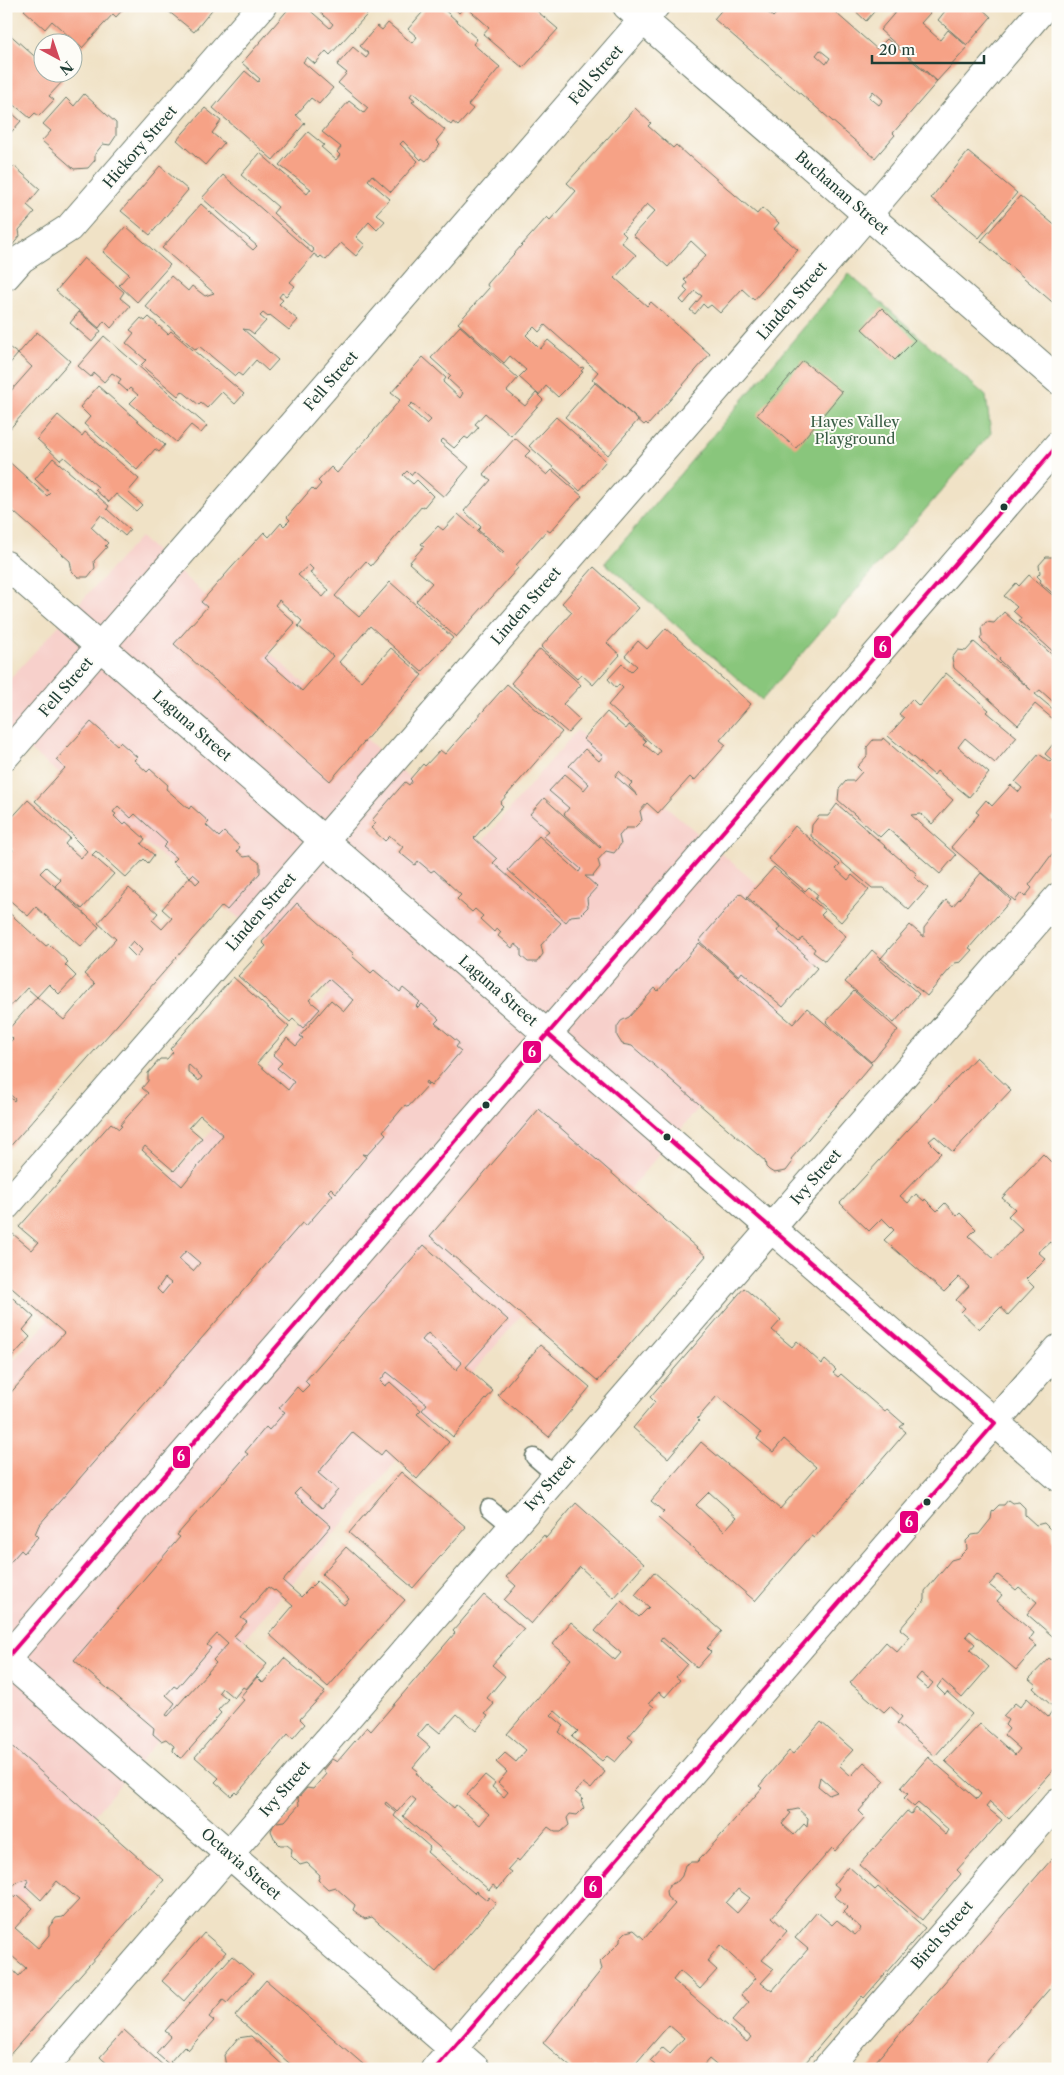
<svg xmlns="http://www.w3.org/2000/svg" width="1064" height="2075" font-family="'Libre Caslon Text',serif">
<rect width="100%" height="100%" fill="#fdfcf7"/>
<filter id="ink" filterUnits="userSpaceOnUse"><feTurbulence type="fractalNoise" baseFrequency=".02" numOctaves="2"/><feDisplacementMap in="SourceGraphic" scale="10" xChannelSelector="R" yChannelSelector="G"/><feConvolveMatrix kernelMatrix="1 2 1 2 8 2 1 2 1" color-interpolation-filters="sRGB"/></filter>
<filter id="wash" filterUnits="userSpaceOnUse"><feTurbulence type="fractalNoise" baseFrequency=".0096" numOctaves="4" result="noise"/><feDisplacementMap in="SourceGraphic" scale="20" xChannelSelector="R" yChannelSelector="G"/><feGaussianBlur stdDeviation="1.12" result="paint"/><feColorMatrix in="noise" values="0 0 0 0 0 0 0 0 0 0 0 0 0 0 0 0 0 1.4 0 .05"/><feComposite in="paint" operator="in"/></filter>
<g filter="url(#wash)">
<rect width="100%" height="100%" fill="#f0e2c6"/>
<!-- built -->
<path fill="#f7d0cb" d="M140,537L482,842L577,730L834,950L6,1918V1369L331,992L6,731V683Z"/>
<!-- green -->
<path fill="#89c67c" stroke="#548258" d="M849,274L986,396L991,433L762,700L605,563Z"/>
<g id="blocks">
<!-- building -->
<path fill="#f6a286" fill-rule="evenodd" d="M28,6H126L116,17L113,14L82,48L52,21L45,29L24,10Z
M162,6H215L194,32Z
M291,6H305L330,28L333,24L313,6H375L330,55L326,51L315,64L307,57L303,62L333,88L319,104L311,98L296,115L305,123L273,160L213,108L245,71L258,82L260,79L242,63Z
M428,6H440L477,39L473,44L500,67L468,105L473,109L458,126L453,122L451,125L413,92L410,96L415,100L412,102L445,130L436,141L440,145L426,161L422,158L421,160L403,141L400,144L418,161L391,192L372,175L368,180L390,199L376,214L385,221L377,230L369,222L356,237L365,245L356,256L341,243L326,260L321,256L319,258L314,254L290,282L295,286L286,296L282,293L279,297L283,300L279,304L298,320L289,330L270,315L268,317L263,313L260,316L266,321L254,334L249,330L243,329L278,360L268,371L256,360L242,376L238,373L235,376L199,346L196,350L145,306L171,276L188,291L192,286L205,296L214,293L162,248L201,204L253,250L257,246L202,198L223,175L312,253L314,250L273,213L278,207L241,175L260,153L307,194L311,189L279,165L308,132L324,145L321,147L336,160L340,155L337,152L341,147L322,132L349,101L364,113L368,108L338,83L347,73L337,65L353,47L366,58L369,54L360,46L377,26L382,30L388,23L412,43L417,37L408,29Z
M452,6H531L558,29L523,68L483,34L489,27L465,6L459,13Z
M725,6H764L763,8L773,17L778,12L771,6H828L877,49L887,39L937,82L893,133L895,135L875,158L714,19ZM820,50L830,58L826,64L816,55ZM873,91L883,100L879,105L869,97Z
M850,6H879L866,21Z
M897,6H922L930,13L921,23L940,40L948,30L968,47L937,81L880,30L899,8Z
M949,6H979L991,17L967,45L938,20Z
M6,31L42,63V72H53L63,81L49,96L54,100L39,116L35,113L30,118L6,98Z
M84,94L116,123V136L110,145L103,144L95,154V160L88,168L74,169L42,141L51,131L43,124L66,98L74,106Z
M6,108L21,121L6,138Z
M205,108L221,121L212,133L224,143L205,165L177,140Z
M635,108L651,123L648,126L673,148L676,145L689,157L690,156L757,214L762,208L779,223L774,229L798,250L754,300L742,289L720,313L711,305L707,308L703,304L695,314L690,310L702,296L695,291L684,304L680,300L688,291L684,287L687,283L684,280L706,255L691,241L668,267L633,235L655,211L647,204L622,232L626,236L621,242L636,255L615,278L647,306L651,302L710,354L648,425L646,423L644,425L592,379L598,372L545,325L539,332L534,327L526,335L540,349L548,340L581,368L582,367L584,368L581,371L583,372L558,397L546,386L539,395L519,377L526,370L510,356L504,363L458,323L489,288L487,285L488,283L547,217L550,220L576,191L567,183Z
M968,152L1017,193L979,238L931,198Z
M14,166L40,189L27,205L35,212L19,230L20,236L6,253V175Z
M160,166L188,190L150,235L121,211Z
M1020,196L1058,228V307L981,241Z
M126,226L170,265L137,302L119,285L129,274L103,252Z
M84,258L124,292L120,298L130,306L111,328L104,321L99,328L56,291Z
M882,308L915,340L895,360L862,329Z
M79,312L101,331L92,342L70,323Z
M149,317L168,334L171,331L244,394L235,404L222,392L207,408L201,403L199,405L182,391L178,396L141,365L146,360L126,343L134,333L130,330L141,318L145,321Z
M460,326L518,378L507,391L525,406L536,393L543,400L511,436L485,413L475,424L479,427L468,439L465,437L454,448L443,439L440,442L469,467L444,497L414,471L411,475L407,471L403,475L413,484L417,480L433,496L424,507L422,506L371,566L366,561L335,596L359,617L390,582L453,638L422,672L370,626L339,662L361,681L391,648L422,675L330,781L174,644L207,607L201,602L232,567L264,532L269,537L281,523L284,526L290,520L287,517L312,488L315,491L321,484L318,481L331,467L337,473L400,400L391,393L423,357L446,378L443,382L460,398L463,393L448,379L451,376L431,358ZM412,403L431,420L427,424L408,407ZM309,565L313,569L310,573L329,590L323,597L298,575ZM279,600L302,621L298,626L333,656L302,691L264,658L295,623L275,605Z
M37,332L70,361L6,433V390L9,393L32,367L18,354L6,368V345L18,354Z
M104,336L207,426L201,433L191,425L176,442L130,403L138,395L130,388L127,391L118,383L121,379L112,373L104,382L94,373L91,377L78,366Z
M803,361L842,392L796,448L757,415Z
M595,383L638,420L608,455L565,417Z
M98,386L165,445L159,452L155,449L137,470L84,424L90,417L80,407Z
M58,415L82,436L85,432L139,479L128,492L142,505L136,511L116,494L109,502L95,490L98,487L64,457L60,460L37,439Z
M556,417L606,461L580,491L529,446Z
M515,438L530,451L525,456L547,475L552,470L582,496L550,532L547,530L516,565L518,568L456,637L416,601L432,583L409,563L424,546L421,544L438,526L443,530L458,514L502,553L504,552L478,530L481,527L464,511L491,480L483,474Z
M53,458L109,506L107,509L130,530L125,536L101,515L91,527L108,543L105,546L107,547L94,561L95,568L88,577H78L72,571L70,561L7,506L9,504L6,502V459L47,496L50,493L35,479Z
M1058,553V598L1040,582L1041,580L1037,576L1040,573L1039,565L1046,557H1054Z
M594,567L639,608L607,643L620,655L593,685L581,674L577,679L541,647L572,612L562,603Z
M1029,575L1058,600V656L1019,621L1021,618L1013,611L1017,607L1004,596L1016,583L1019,586Z
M1004,612L1058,660V713L1053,719L1035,704L1018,725L954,668L952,658L958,650L966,651L974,642L1031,690L999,660L1000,658L980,639L982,636L981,628L986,622L994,623ZM1040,690L1058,706L1054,710L1035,694Z
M666,628L751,704L720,740L726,745L694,781L690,777L658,813L647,803L640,811L642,820L634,828H626L619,836L621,844L614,853L606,851L598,860L600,867L593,876H585L597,887L587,898L588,907L580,915L571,916L566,922L508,870L539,836L579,872L581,869L543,836L549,831L530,814L544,798L600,848L601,847L564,814L569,808L549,791L565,774L584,790L589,784L569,766L585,749L599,761L603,756L583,739L607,712L626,729L629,725L646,741L643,744L657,755L660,751L608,705L623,688L619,684L616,688L608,679L622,664L631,672L637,666L625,656L638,641L647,649ZM619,771L632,783L629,786L638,796L615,776Z
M540,649L581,685L563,704L580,720L568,733L511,683Z
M946,673L989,710L987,712L1017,737L995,763L965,738L958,747L989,773L969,797L937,771L934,775L888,736L904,718L899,714L912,699L919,706Z
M507,684L562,732L500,803L503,806L474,838L497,859L493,863L561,923L541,945L543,954L537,962H528L521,956V949L515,944L512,948L498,936L501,932L497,928L494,932L480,919L483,916L475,909L472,912L457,899L461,895L434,870L431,872L418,861L415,865L399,852L403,847L390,836L385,841L371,828L376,823L372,820L405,782L409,785L412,781L410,779L423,764L425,766L440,750L445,754Z
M91,722L117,745L120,742L137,757L134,760L147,772L150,769L168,785L166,789L189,809L191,806L209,822L206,825L219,837L224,832L240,847L237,851L244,857L250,856L260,863V873L227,910L222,906L6,1151V1094L14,1101L15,1099L6,1091V1046L13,1039L6,1032L37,997L64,1020L95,984L84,974L116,939L98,923L129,888L158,913L152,920L162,929L172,918L162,909L190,877L196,884L200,880L193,874L190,877L172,862L176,858L163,847L167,843L135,814L131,818L118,806L113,812L116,814L114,816L123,825L126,822L145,839L141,844L154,855L148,863L144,859L126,878L96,851L92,855L114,874L82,909L55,886L61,880L46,867L40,873L99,927L81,947L36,907L28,916L6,897V858L13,850L6,843V824L28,800L70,838L65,844L81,858L87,851L73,837L74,836L35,801L65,768L56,760ZM133,941L142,950L136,957L127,948Z
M883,738L953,800L932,824L921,814L911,815L956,855L940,874L888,829L880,837L838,800L839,789L846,781H854L862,772L857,767L867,756V747L873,740H882Z
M1058,738V819L1054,816L1051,819L1058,824V846L1029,885L1032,888L1025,897L1021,893L1015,901L951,847L979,814L976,812L986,800L992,806L1011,785L1019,792L1022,788L1015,782L1039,754L1050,762L1052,760L1045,754Z
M837,804L917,874L914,877L928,888L909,910L884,888H872L811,836L812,825L819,816H828Z
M795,826L840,865L836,869L848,880L852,875L869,890L841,922L815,899L818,895L809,887L805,891L768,859Z
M774,867L825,911L821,915L846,936L825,961L813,952L815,949L802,938L799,942L747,897Z
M981,873L1011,900L969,948L972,950L961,962L955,963L927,996L881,958L880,960L919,994L894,1023L845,982L872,950L881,958L910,925L924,937V928L946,900L953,906Z
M740,893L780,927L777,931L804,954L803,956L817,968L783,1007L742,972L739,976L699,941Z
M297,903L354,954L352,956L371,973L374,970L400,992L403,988L420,1002L416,1006L418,1008L422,1004L439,1019L435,1023L459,1043L456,1047L461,1051L431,1086L426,1081L425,1083L428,1085L408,1107L405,1105L395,1117L383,1131L386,1134L367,1155L362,1154L366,1157L336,1193L331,1188L328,1191L333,1195L306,1226L302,1223L39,1525L35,1534L38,1537L24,1553L21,1550L6,1567V1398L64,1333L6,1283V1242L13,1234L32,1250L38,1243L19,1227L111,1123L119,1129L122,1126L120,1125L148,1093L142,1088L148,1081V1073L160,1059H167L173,1052L170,1049L233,977L289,1027L257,1063L288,1090L294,1082L277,1068L282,1063L273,1055L287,1038L296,1046L303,1038L300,1036L331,1000L344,1011L353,1000L329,979L309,1000L320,1009L303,1028L293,1019L290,1022L238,976L266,946L262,942ZM188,1064L202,1077L199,1081L188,1072ZM200,1115L223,1135L182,1186L142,1150L145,1146L174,1171L202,1138L189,1127ZM186,1251L200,1263L193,1271L179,1259ZM165,1278L171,1283L162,1294L157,1289Z
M6,910L46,946L49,944L68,962L65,965L76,976L59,994L49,984L37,997L27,988L6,1011Z
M699,943L793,1024L807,1008L872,1064L791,1159L792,1163L786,1171L774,1173L769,1170L766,1167L765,1161L632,1046L622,1044L617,1036V1027L621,1021L629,1017L655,988L658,991Z
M854,991L898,1030L871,1062L826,1022Z
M976,1057L1011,1090L953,1152L935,1136L929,1141L941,1153L900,1196L908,1203L916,1194L924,1201L925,1199L937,1211L945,1203L957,1216L960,1213L976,1229L969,1236L994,1259L1022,1229L1008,1216L1015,1209L1002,1198L1043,1154L1052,1163L1058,1157V1242L1054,1246L1050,1242L1038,1252L1046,1259L1026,1279L1034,1287L1008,1315L1001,1307L979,1329L961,1312L965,1308L956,1300L969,1286L959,1277L944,1292L884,1240L894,1230L882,1218L869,1231L840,1203Z
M539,1109L706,1256L598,1381L430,1236Z
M424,1245L508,1320L466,1367L493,1391L453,1437L422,1410L427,1404L387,1372L380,1381L385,1386L390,1382L421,1410L417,1414L449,1442L417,1479L385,1450L381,1455L353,1432L318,1473L338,1490L322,1508L300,1488L294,1494L331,1526L283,1581L301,1597L317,1581L344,1605L349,1599L322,1574L346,1547L405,1600L328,1687L269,1634L293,1606L275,1590L274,1591L268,1587L241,1618L247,1622L234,1636L267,1664L246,1689L243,1687L234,1698L222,1688L219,1692L228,1699L218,1710L221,1713L183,1757L180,1758L173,1751L174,1746L166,1739L161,1741L153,1734L154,1728L74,1660L180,1537L177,1535L248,1454L245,1452L266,1427L269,1430L285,1412L279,1408L297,1387L302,1392L309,1385L305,1381ZM428,1333L462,1363L456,1370L422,1340ZM217,1634L228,1644L213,1660L216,1663L168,1716L166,1715L175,1703L166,1695L174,1686L177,1688L211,1648L207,1645Z
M744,1288L781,1320L772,1330L792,1347L797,1341L822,1364L825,1360L836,1370L833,1373L838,1377L841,1374L885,1412L887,1409L904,1424L900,1427L906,1432L814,1538L811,1536L755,1601L658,1518L664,1512L651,1501L701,1442L780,1509L816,1467L784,1439L773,1452L757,1439L761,1433L717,1396L697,1419L699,1421L668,1458L633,1428L655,1402L650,1397ZM709,1492L737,1517L724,1531L696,1505Z
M6,1292L34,1317L23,1330L30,1337L6,1364Z
M540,1345L590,1387L549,1437L498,1395Z
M401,1472L466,1527L413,1588L349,1533Z
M1008,1500L1012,1503L1019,1502L1025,1508V1515L1036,1525L1044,1523L1052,1531L1053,1540L1058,1544V1641L1027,1614L1037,1602L1019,1587L1016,1590L998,1575L989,1585L1002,1595L997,1601L1034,1633L1029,1640L1037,1646L1016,1670L970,1631L966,1636L975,1644L970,1650L989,1667L962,1698L942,1680L937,1687L945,1695L947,1692L972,1714L935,1756L897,1723L902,1717L890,1706L884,1712L850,1683L886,1642L897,1652L910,1637L900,1629L925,1600V1591L951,1560L958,1558L967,1549L966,1541L972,1535L979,1534L991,1519L992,1512L999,1505H1004ZM921,1673L933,1683L928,1689L916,1679Z
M576,1503L644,1564L614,1598L580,1567L531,1624L504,1600L516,1586L506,1577L544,1535L546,1538Z
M654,1572L722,1631L707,1648L711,1652L697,1668L662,1637L660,1640L687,1664L676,1677L680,1680L665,1697L659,1692L649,1703L654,1707L628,1737L633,1741L615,1762L607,1756L602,1761L572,1737L578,1731L555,1711L551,1715L564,1726L559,1732L605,1772L591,1789L583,1783L575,1792L583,1799L581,1801L584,1808L577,1815L570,1814L567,1818L569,1825L561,1832H555L548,1827L519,1861L517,1859L508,1869L512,1872L498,1889L493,1885L489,1890L403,1816L416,1800L411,1796L397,1812L386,1802L385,1804L396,1813L394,1816L430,1847L427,1852L474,1893L476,1891L487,1900L489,1897L496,1903L436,1972L372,1917L365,1919L353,1910L355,1905L335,1887L328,1889L318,1880L320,1875L307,1863L300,1865L291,1856L292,1849L287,1845H280L275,1840L271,1831L273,1826L277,1822L285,1821L299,1805L298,1798L307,1788L313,1789L326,1774L323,1770L332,1759L337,1762L367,1727L371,1731L455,1633L453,1631L484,1595L524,1629L492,1665L505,1676L487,1698L494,1704L485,1714L488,1716L476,1731L457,1714L440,1733L428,1723L417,1736L430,1747L413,1767L418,1771L416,1773L423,1782L454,1808L456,1805L480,1825L489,1814L467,1795L485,1775L495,1783L492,1787L504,1797L508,1792L498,1783L507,1772L496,1762L505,1753L516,1762L526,1750L507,1734L571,1659L553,1644L571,1622L615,1660L621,1653L595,1631L621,1601L639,1617L649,1607L635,1595Z
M284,1658L325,1692L300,1719L305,1724L293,1738L288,1734L237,1794L235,1792L231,1796L215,1782L219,1778L195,1757L244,1700L240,1697L257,1677L263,1683Z
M1049,1658L1056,1664L1058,1662V1765L1009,1819L990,1802L986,1807L1002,1820L957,1870L961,1874L922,1920L859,1865L907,1811L911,1814L916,1808L946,1835L949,1830L918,1803L914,1807L904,1798L908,1794L901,1788L928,1757L977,1799L981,1794L945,1761L980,1724L1015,1755L1020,1749L1004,1735L1009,1729L1005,1725L1008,1720L1003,1716L1015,1703L1020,1707L1027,1698L1048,1717L1054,1708L1033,1688L1036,1685L1029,1679Z
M821,1722L853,1750L839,1765L851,1776L864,1762L885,1781L859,1811L865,1817L835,1851L832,1848L772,1917L787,1931L762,1960L774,1969L761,1983L772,1991L808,1949L795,1938L817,1912L832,1925L837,1920L855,1935L861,1928L843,1912L848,1907L834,1896L840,1889L834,1884L848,1866L875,1890L878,1887L925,1928L864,1998L862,1996L800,2069H721L709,2059L700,2069H651L655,2065L650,2061L663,2047L670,2053L684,2038L669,2025L631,2069H573L543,2043L602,1969L600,1962L620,1942V1938L626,1932L634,1930L644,1939L675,1904L667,1897L666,1891L669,1885L678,1881L682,1876L685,1865L691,1862H697L702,1857L762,1788L759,1786L789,1751L793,1754ZM820,1777L837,1792L829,1795L818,1786ZM798,1809L808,1818L807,1827L804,1824L794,1835L782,1824L791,1813L788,1811ZM738,1889L750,1898L737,1913L726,1903ZM720,1945L756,1978L741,1995L749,2002L732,2021L751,2037L747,2042L673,1980L680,1971L700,1989L717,1970L707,1961Z
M8,1743L164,1880L6,2059V1964L19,1976L26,1968L6,1951V1746ZM26,1879L29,1881L26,1886L41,1900L57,1881L79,1900L63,1917L56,1918L49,1927V1935L38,1948L15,1928L33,1908L18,1895L15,1898L11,1895L12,1887L18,1881Z
M1058,1852V1979L980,2069H869Z
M204,1933L226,1952L184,2001L162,1981Z
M232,1956L253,1974L227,2003L223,2000L209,2017L214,2021L188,2050L184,2046L170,2062L175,2066L173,2068L156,2053L171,2036L165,2031Z
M266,1980L364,2065L362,2069H296L235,2016Z
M124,2030L167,2069H113L100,2057Z
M251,2036L287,2069H227L226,2067L224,2055L238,2038Z"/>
</g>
</g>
<g filter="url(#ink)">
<use href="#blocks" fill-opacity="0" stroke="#687767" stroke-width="1"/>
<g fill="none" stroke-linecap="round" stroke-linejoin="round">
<defs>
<path id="service" d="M534,1457L556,1476
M489,1508L512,1527"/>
<path id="minor" d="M627,6L1058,380
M6,276L21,259L69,228L262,6
M6,565L1058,1477
M6,1206L838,249L1045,6
M6,1659L1058,445
M6,1660L476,2069
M43,2069L1058,897
M435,2069L1058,1349
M826,2069L1058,1802"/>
<path id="primary" d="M6,755L655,6"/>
</defs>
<!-- service casing -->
<use href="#service" stroke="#687767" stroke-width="19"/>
<!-- minor casing -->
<use href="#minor" stroke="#687767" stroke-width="30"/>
<!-- primary casing -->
<use href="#primary" stroke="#687767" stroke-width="30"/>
<!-- service -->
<use href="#service" stroke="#fff" stroke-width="16"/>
<!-- minor -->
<use href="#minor" stroke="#fff" stroke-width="28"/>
<!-- primary -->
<use href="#primary" stroke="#fff" stroke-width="28"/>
<defs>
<path id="bus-1" d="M6,1659L1058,445
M435,2069L995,1423L548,1034"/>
</defs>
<!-- bus-1 casing -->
<use href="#bus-1" stroke="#fdfcf7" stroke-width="8"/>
<!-- bus-1 -->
<use href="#bus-1" stroke="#e5007d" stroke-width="4"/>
</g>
</g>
<!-- markers -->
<g fill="#1f3d34" stroke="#fdfcf7" stroke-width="2">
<circle cx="1004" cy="507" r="4.5"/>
<circle cx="486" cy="1105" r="4.5"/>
<circle cx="667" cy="1137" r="4.5"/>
<circle cx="927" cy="1502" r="4.5"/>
</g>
<g text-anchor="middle" stroke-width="4" stroke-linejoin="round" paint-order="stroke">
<!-- street labels -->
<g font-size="15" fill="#1f3d34" stroke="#fdfcf7">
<text transform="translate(596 75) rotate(-49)" y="5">Fell Street</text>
<text transform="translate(140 147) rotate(-49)" y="5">Hickory Street</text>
<text transform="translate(842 193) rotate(41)" y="5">Buchanan Street</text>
<text transform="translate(792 301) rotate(-49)" y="5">Linden Street</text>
<text transform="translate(331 381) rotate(-49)" y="5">Fell Street</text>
<text transform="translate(526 606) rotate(-49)" y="5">Linden Street</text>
<text transform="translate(66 687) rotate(-49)" y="5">Fell Street</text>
<text transform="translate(192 726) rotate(41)" y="5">Laguna Street</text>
<text transform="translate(261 912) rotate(-49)" y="5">Linden Street</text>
<text transform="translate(498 991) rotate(41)" y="5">Laguna Street</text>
<text transform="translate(816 1177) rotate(-49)" y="5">Ivy Street</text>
<text transform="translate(550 1483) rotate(-49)" y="5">Ivy Street</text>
<text transform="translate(285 1789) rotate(-49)" y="5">Ivy Street</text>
<text transform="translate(241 1864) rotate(41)" y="5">Octavia Street</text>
<text transform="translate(942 1935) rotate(-49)" y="5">Birch Street</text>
</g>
<!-- park labels -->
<g font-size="15" fill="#3a5f46" stroke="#fdfcf7">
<text x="855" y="427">Hayes Valley<tspan x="855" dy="17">Playground</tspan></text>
</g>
</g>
<g stroke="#fdfcf7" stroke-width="2">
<rect x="873" y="635" width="19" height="24" rx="5" fill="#e5007d"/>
<rect x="522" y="1040" width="20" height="24" rx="5" fill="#e5007d"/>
<rect x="172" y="1445" width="19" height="24" rx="5" fill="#e5007d"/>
<rect x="899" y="1510" width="20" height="24" rx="5" fill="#e5007d"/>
<rect x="583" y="1875" width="20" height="24" rx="5" fill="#e5007d"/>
</g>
<g font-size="14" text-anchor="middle" font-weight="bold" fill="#fff">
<text x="883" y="652">6</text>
<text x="532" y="1057">6</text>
<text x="181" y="1461">6</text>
<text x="909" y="1527">6</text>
<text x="593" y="1892">6</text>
</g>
<!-- margin -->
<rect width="1064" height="2075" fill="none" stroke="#fdfcf7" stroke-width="25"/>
<!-- north arrow -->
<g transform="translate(58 58) rotate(140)"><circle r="24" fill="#fdfcf7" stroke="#a4b0a9"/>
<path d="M0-4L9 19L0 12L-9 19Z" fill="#d1495b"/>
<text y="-8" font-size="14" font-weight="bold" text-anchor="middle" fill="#1f3d34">N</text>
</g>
<!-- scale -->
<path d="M872 55v8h112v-8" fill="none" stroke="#1f3d34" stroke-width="2.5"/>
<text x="879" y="55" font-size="15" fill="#1f3d34" stroke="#fdfcf7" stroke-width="4" paint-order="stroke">20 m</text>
</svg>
